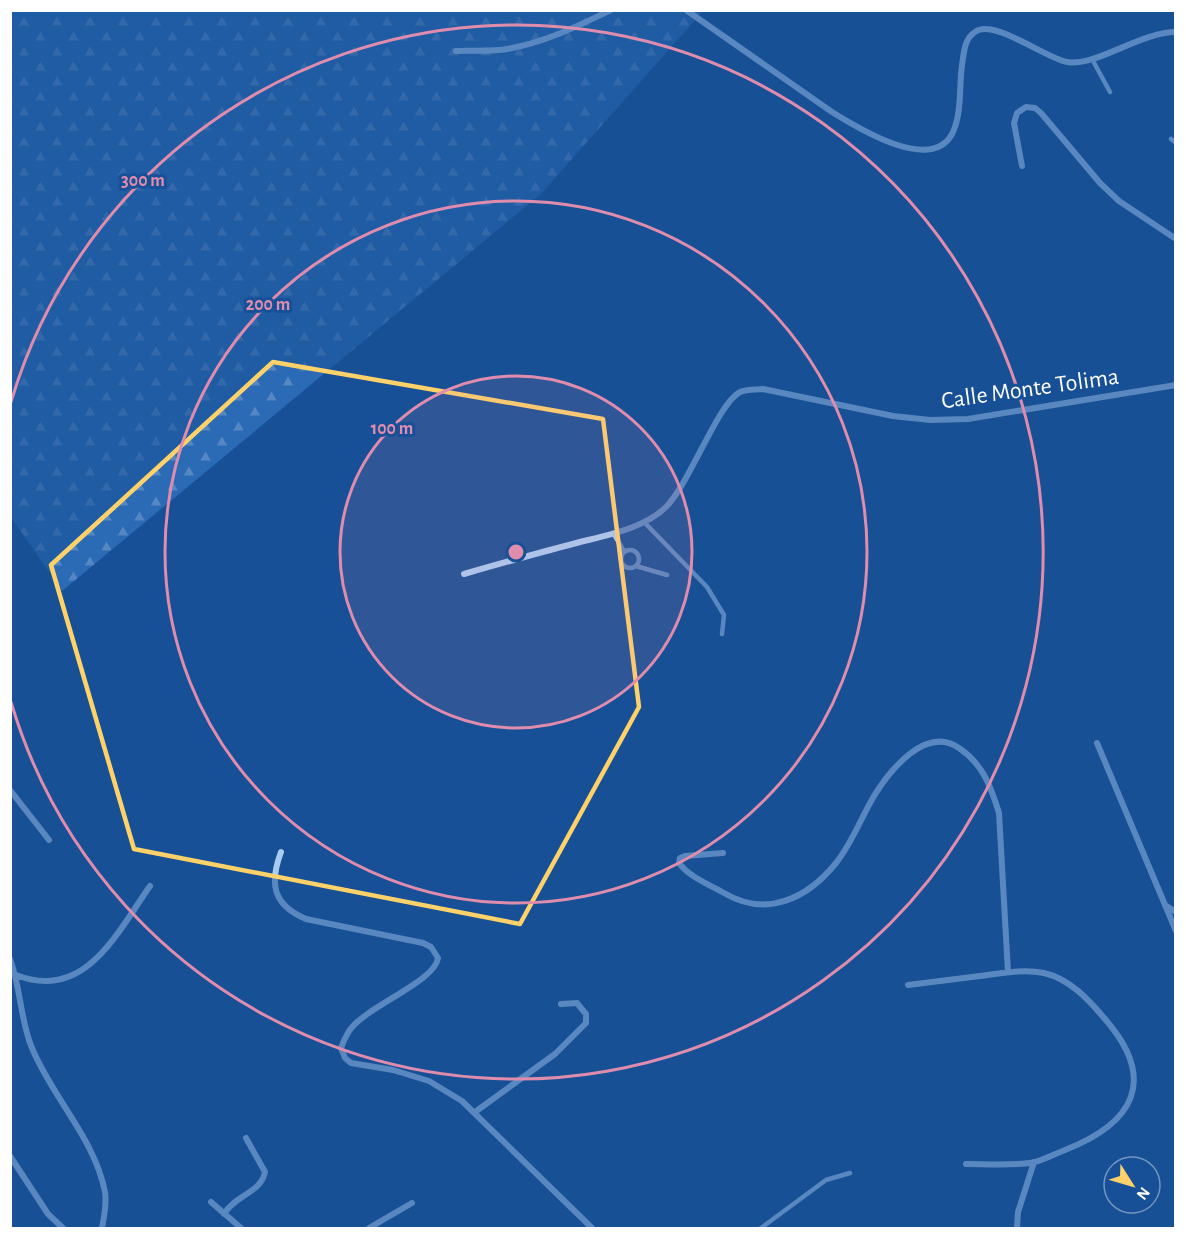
<svg xmlns="http://www.w3.org/2000/svg" width="1186" height="1239" font-family="'Alegreya Sans',sans-serif">
<defs>
<pattern id="forest-firs" width="22" height="20" patternUnits="userSpaceOnUse" patternTransform="scale(1.5)"><rect width="22" height="20" fill="#2b6ab4"/><path d="M5 1l3.5 6h-7zM16 11l3.5 6h-7z" fill="#5588c3"/></pattern>
</defs>
<rect width="100%" height="100%" fill="#175096"/>
<!-- forest -->
<path fill="url(#forest-firs)" d="M10,11H703L541,194L62,591L11,517Z"/>
<g fill="none" stroke-linecap="round" stroke-linejoin="round">
<!-- service -->
<path stroke="#a9cbf1" stroke-width="4.5" d="M1092,59L1110,92
M1171,139L1176,143
M644,522L707,587L724,615L722,634
M613,533L624,551
M621 559a9 9 0 1 1 18 0a9 9 0 1 1-18 0Z
M636,566L667,575
M761,1228L826,1180L850,1173"/>
<!-- minor -->
<path stroke="#a9cbf1" stroke-width="6" d="M686,10L832,112C858,128 933,175 953,132C962,112 959,86 962,65C964,53 964,39 975,32C993,18 1045,58 1067,62C1096,67 1140,32 1176,32
M456,51C473,50 491,52 507,49C544,43 578,26 611,10
M1022,166L1014,123L1017,113L1026,107L1035,108L1041,113L1100,183L1119,201L1176,239
M464,574C499,564 534,554 569,545C601,536 643,530 666,507C690,483 718,403 740,392C747,389 756,390 763,389L893,416L930,420L968,419L1176,385
M1097,743L1176,931
M10,790L49,840
M281,852C269,884 273,905 306,919L423,943L431,947L438,958C435,982 366,1006 349,1031C346,1036 343,1042 341,1048L345,1058L351,1063L393,1070L429,1081L462,1101L592,1228
M723,853L685,856L680,858L679,863C688,876 710,885 724,893C766,918 807,899 836,863C852,843 861,818 874,796C890,770 926,725 959,748C983,764 991,787 999,813L1008,972
M1165,905L1176,912
M10,959C21,988 20,1020 32,1048C52,1097 95,1139 105,1192C107,1204 104,1217 102,1228
M16,975C85,1002 117,933 150,886
M908,985C932,982 956,979 980,976C1001,973 1024,969 1044,973C1070,979 1089,1000 1105,1019C1158,1080 1134,1123 1065,1150C1055,1154 1045,1159 1035,1162C1019,1166 985,1164 966,1164
M475,1112L555,1054L586,1023V1014L577,1003L561,1004
M10,1156L48,1214L63,1228
M211,1202L241,1228
M224,1214C235,1195 261,1193 265,1172L246,1138
M369,1228L412,1203
M1017,1228L1018,1212L1034,1162"/>
</g>
<!-- marked area -->
<path d="M0 0H1186V1239H0ZM273,362L603,419L639,707L520,924L134,849L51,565Z" fill="#175096" fill-opacity=".55" fill-rule="evenodd"/>
<path fill="none" stroke="#ffd269" stroke-width="4.5" stroke-linejoin="round" d="M273,362L603,419L639,707L520,924L134,849L51,565Z"/>
<!-- distance rings -->
<circle cx="516" cy="552" r="176" fill="#e08cad" fill-opacity=".12"/>
<g fill="none" stroke="#e08cad" stroke-width="3">
<circle cx="516" cy="552" r="176"/>
<circle cx="516" cy="552" r="351"/>
<path d="M11 402A527 527 0 1 1 11 702"/>
</g>
<g text-anchor="middle" stroke-width="6" stroke-linejoin="round" paint-order="stroke">
<!-- street labels -->
<g font-size="24" fill="#fff" stroke="#175096">
<text transform="translate(1030 388) rotate(-8)" y="8">Calle Monte Tolima</text>
</g>
</g>
<circle cx="516" cy="552" r="9" fill="#e08cad" stroke="#175096" stroke-width="3"/>
<g font-size="18" text-anchor="middle" font-weight="bold" fill="#e08cad" stroke="#175096" stroke-width="6" stroke-linejoin="round" paint-order="stroke">
<text x="143" y="186">300 m</text>
<text x="268" y="310">200 m</text>
<text x="392" y="434">100 m</text>
</g>
<!-- border -->
<rect width="1186" height="1239" fill="none" stroke="#ffffff" stroke-width="24"/>
<!-- north arrow -->
<g transform="translate(1132 1185) rotate(127)"><circle r="28" fill="#175096" stroke="#7496c0" stroke-width="1.5"/>
<path d="M0-4.5L10 22L0 15L-10 22Z" fill="#ffd269"/>
<text y="-9" font-size="16" font-weight="bold" text-anchor="middle" fill="#ffffff">N</text>
</g>
</svg>
